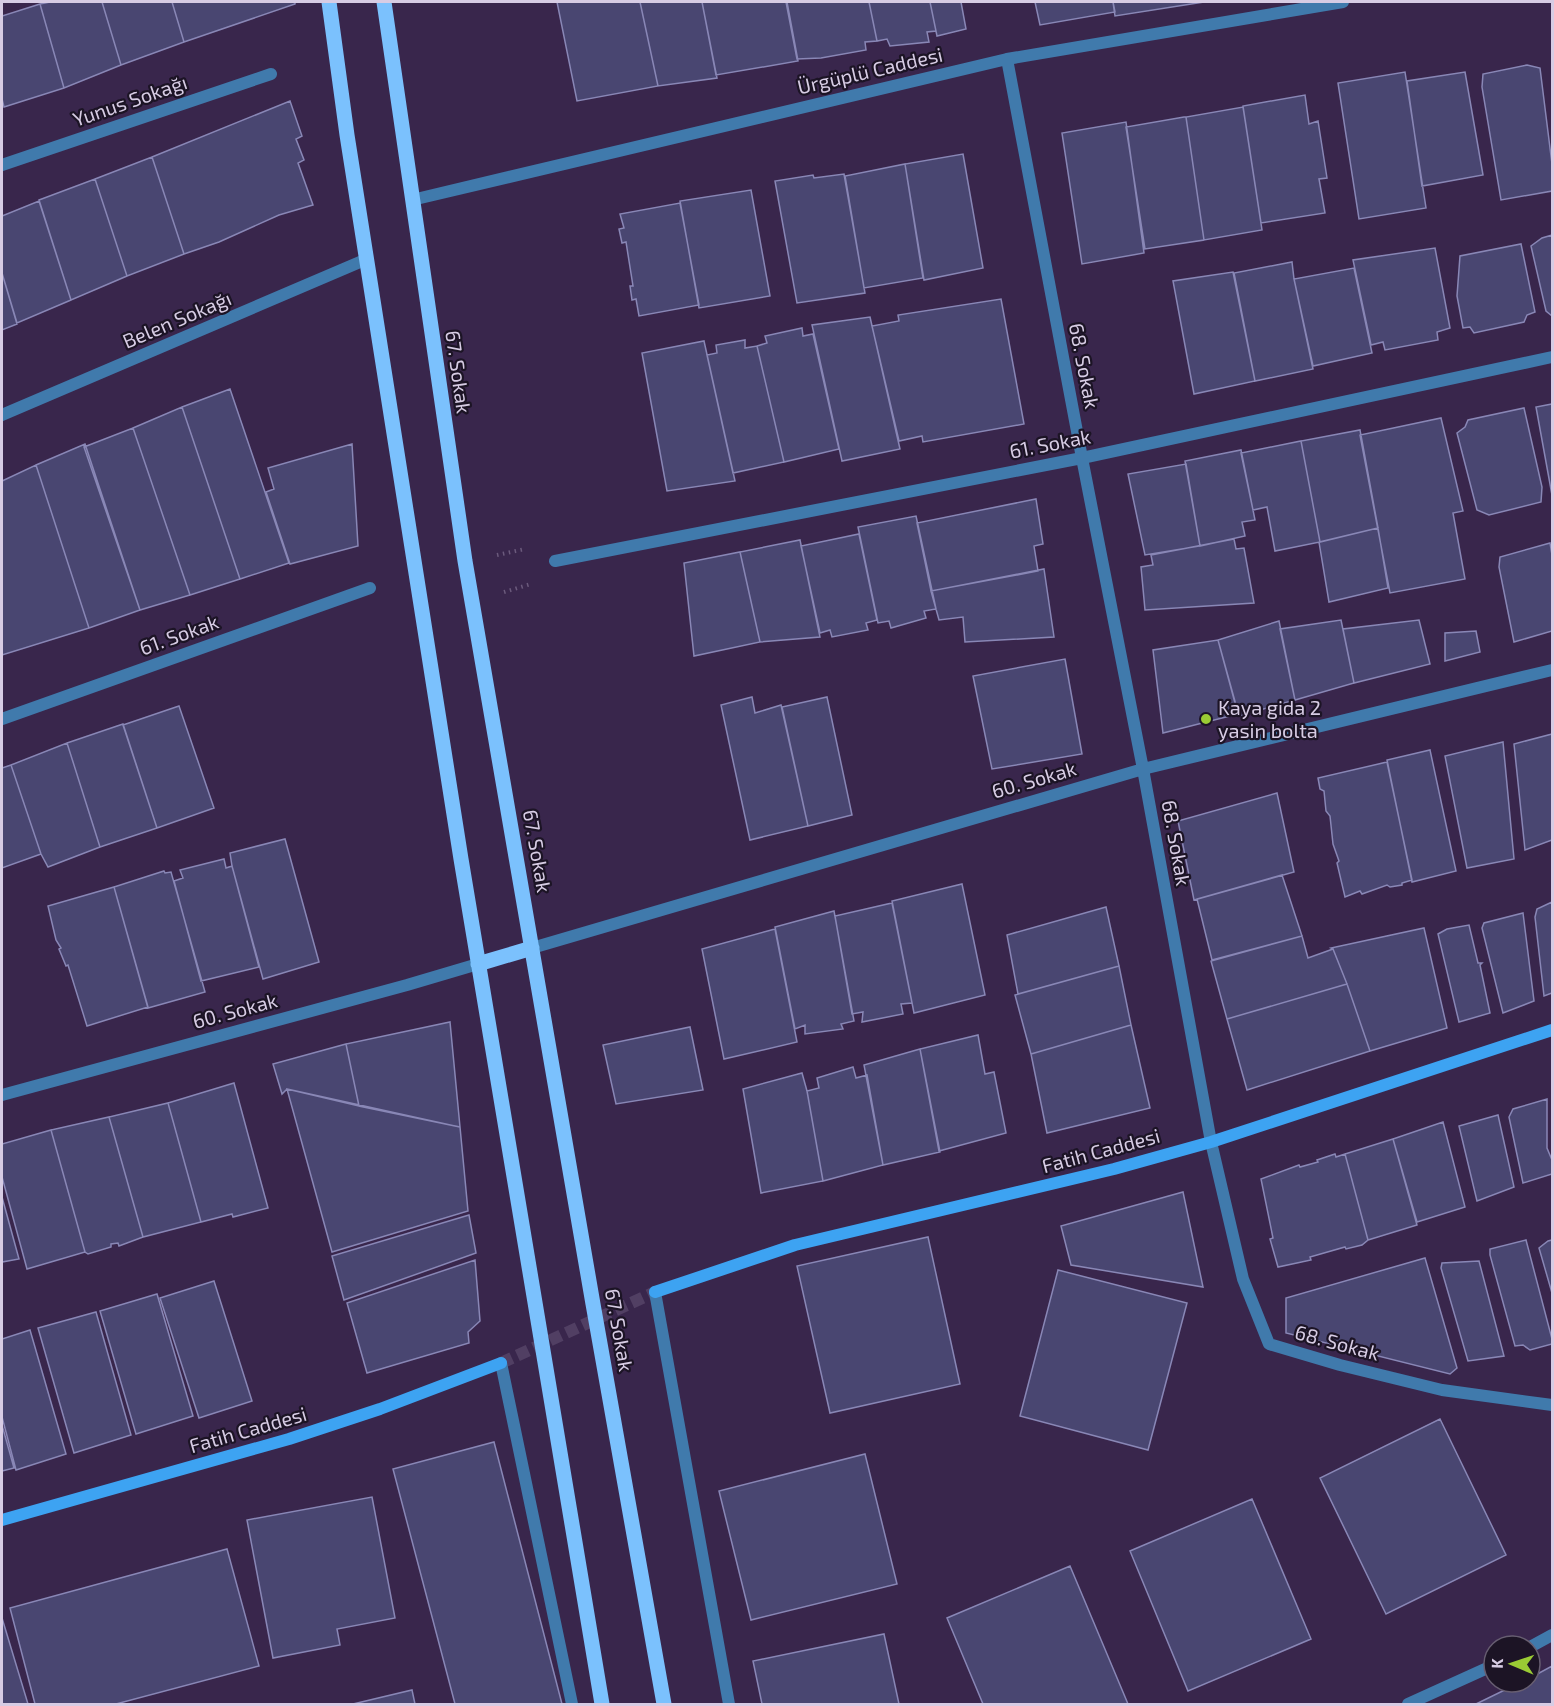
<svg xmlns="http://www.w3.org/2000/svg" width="1554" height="1706" font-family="'Exo 2',sans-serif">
<rect width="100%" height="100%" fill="#39264c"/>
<!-- building -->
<path fill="#494671" stroke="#8987b6" stroke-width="1.5" d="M50,2H102L121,65L64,88L40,4Z
M102,2H172L184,42L121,65Z
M172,2H295V4L184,42Z
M557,2H640L658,86L577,101Z
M640,2H702L717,78L658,86Z
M702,2H787L798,61L716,75Z
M786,2H869L877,41L865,42L866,50L821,58L797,59Z
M869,2H930L936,31L927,32L929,42L890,46L887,39L877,41Z
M930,2H961L966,29L937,36Z
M1035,2H1113L1115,12L1040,25Z
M1113,2H1204L1115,16Z
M40,4L64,88L4,107L2,99V16Z
M1527,65L1540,68L1552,164V191L1501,200L1482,87L1483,74Z
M1405,72L1426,208L1359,219L1338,83Z
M1465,72L1483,175L1422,186L1407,81Z
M1305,95L1309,124L1318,121L1327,178L1319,179L1325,213L1261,223L1243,106Z
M290,101L302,136L296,139L304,160L298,163L313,205L279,215L219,242L184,254L152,157Z
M1243,107L1262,230L1204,240L1186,117Z
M1184,117H1186L1204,240L1145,249L1126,127Z
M1126,122L1144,253L1082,264L1062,133Z
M963,154L983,268L924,280L905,164Z
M152,157L184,254L127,276L95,179Z
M905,164L923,278L864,288L845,176Z
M844,174L865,293L797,303L775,181L813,175L814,178Z
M95,179L127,276L71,300L39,200Z
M751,190L770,296L699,308L680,201Z
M39,201L71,300L17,323L2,273V216Z
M680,203L699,305L639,316L636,299L632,300L630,286H633L626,242L622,243L619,229L624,228L620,214Z
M1552,235V316L1546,311L1531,246L1542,238Z
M1521,244L1535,312L1527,315L1524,322L1474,333L1470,327L1463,328L1457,296L1460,256Z
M1435,248L1450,328L1437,332L1438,340L1385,350L1383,342L1371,345L1353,260Z
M1292,262L1294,279L1313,369L1255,381L1234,273Z
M1354,268L1372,353L1313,366L1294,279Z
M1233,272L1255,381L1194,394L1173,281Z
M2,273L17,324L2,330Z
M1001,299L1024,424L923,442L922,436L899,441L872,326L899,321L898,315Z
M870,317L900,449L842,461L812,325Z
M802,328L803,336L813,334L839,449L784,462L757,346L767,343L765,336Z
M745,340V348L757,346L784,462L733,473L707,355L717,353L716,345Z
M704,341L735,481L667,491L642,353Z
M230,389L289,563L240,579L182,407Z
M1552,404V495L1536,407Z
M182,407L240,579L190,595L133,428Z
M1524,408L1542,487L1541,502L1489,515L1477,510L1457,433L1465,427L1468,420Z
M1441,418L1463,511L1453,513L1465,579L1390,593L1360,435Z
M133,428L190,595L140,610L84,447Z
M1360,430L1378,528L1320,542L1301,441Z
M1301,441L1320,542L1275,551L1267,507L1253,510L1241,453Z
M85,444L140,610L89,628L36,465Z
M352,444L358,546L290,564L266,492L274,489L268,468Z
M1241,450L1255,520L1242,522L1245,536L1200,546L1185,461Z
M1186,464L1200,546L1145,555L1128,474Z
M36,465L89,628L2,655V481Z
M1036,499L1043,544L1034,546L1038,571L931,591L917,523Z
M916,516L936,609L924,611L926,618L891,628L889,621L878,623L858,527Z
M1378,528L1388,588L1329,602L1319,542Z
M859,534L877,620L866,623L868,630L832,637L830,630L820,633L801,546Z
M1234,539L1236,549L1244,548L1254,603L1145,610L1141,567L1153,565L1151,555Z
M800,540L820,637L760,642L740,552Z
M1550,543L1552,555V631L1514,642L1499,567L1500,557Z
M740,552L760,642L694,656L684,563Z
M1044,569L1054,637L965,642L963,617L939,620L931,591Z
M1341,620L1354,683L1295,700L1280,629Z
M1419,620L1430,664L1354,683L1343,629Z
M1279,621L1295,700L1239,716L1218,640Z
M1476,631L1480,652L1445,661V633Z
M1218,640L1238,714L1163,733L1153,650Z
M1065,659L1082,754L992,769L973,676Z
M752,697L755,713L781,705L808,826L750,840L721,705Z
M827,697L852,815L808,826L782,707Z
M179,706L214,808L157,828L123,725Z
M123,724L157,828L100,847L67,743Z
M1552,734V840L1525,850L1514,744Z
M1503,742L1514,859L1467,868L1445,756Z
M67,743L100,847L48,867L41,854L11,765Z
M1430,750L1456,871L1412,882L1387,760Z
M1387,762L1412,880L1402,883V885L1390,887L1387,885L1362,894L1360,891L1345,897L1337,863L1339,861L1333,844L1330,816L1326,811L1324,791L1320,789L1318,778Z
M11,765L41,854L2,868V768Z
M1277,793L1294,872L1194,900L1178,821Z
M285,839L319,962L263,979L232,866L230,853Z
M224,859L226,868L232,866L259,967L201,981L174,881L183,878L180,870Z
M164,871L165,873L171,872L205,992L148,1008L114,887Z
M1282,875L1302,936L1212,960L1197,899Z
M962,884L985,995L914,1013L892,901Z
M114,887L148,1007L87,1026L68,965L66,966L59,949L61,948L56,940L48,906Z
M1552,902V993L1544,996L1535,917L1537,909Z
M892,903L912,1003L901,1004L903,1014L862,1022L863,1012L852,1014L835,916Z
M1106,907L1119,966L1018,994L1007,935Z
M834,911L854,1021L841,1024L843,1029L805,1034V1025L795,1029L775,927Z
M1523,913L1534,1001L1503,1013L1482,928L1484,923Z
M1469,925L1478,963H1482L1480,965L1490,1013L1459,1022L1438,934L1447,929Z
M1424,928L1447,1028L1370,1051L1347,984L1333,949L1331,948Z
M775,929L797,1042L724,1059L702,949Z
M1302,936L1308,958L1333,949L1347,984L1227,1019L1211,961Z
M1119,966L1131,1025L1031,1054L1015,995Z
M1347,984L1370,1051L1247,1090L1227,1019Z
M450,1022L460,1127L359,1106L346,1044Z
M1131,1025L1150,1108L1047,1133L1031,1054Z
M690,1027L703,1090L616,1104L603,1045Z
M978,1035L985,1074L994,1072L1006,1133L939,1151L920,1049Z
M346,1044L359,1106L287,1089L282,1094L273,1064Z
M920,1049L940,1152L883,1165L864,1065Z
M853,1067L856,1078L867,1075L883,1165L823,1181L807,1091L819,1088L817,1078Z
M802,1073L807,1091L823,1181L761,1193L743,1089Z
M234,1083L268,1208L233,1217L232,1214L201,1222L168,1103Z
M287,1089L460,1127L468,1211L332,1252Z
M1547,1099V1148L1552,1160V1174L1523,1183L1509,1117L1513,1109Z
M168,1103L201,1222L143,1237L109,1117Z
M1498,1115L1514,1187L1477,1201L1459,1126Z
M109,1117L143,1237L119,1246L118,1243L111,1244V1247L88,1254L85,1252L51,1130Z
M1443,1122L1465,1207L1417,1222L1393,1139Z
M51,1130L85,1252L27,1269L2,1177V1144Z
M1393,1139L1417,1225L1368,1240L1345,1154Z
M1335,1154L1336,1157L1345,1154L1368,1240L1362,1245L1346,1249L1345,1247L1310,1257L1311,1260L1278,1267L1270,1239L1273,1238L1261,1179L1299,1165L1300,1167L1318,1162L1317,1160Z
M1183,1192L1203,1287L1071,1265L1061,1226Z
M2,1197L19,1259L2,1262Z
M469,1215L476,1253L344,1300L332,1256Z
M928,1237L960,1384L830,1413L797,1266Z
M1526,1240L1552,1339V1344L1530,1350L1523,1345L1515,1346L1490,1255V1249Z
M1552,1240V1293L1539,1248L1548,1241Z
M1425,1258L1457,1368L1450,1374L1286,1333V1298Z
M475,1260L480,1321L468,1332L469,1343L367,1373L347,1303Z
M1479,1261L1504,1356L1468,1361L1441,1268L1442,1263Z
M1058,1270L1187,1303L1148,1450L1020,1416Z
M214,1281L252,1401L199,1418L160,1298Z
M157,1294L193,1416L136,1434L100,1311Z
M96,1312L131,1435L74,1453L38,1328Z
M30,1330L66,1454L16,1470L2,1417V1339Z
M1440,1419L1506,1555L1386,1614L1320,1478Z
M2,1425L14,1468L2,1471Z
M494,1442L562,1704H455L393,1469Z
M865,1454L897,1584L751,1620L719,1491Z
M372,1497L395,1618L337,1629L340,1645L273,1658L247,1520Z
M1252,1499L1311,1639L1188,1691L1130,1551Z
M227,1549L259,1666L116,1704H35L10,1608Z
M1070,1566L1128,1704H983L947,1618Z
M2,1618L28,1704H2Z
M884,1634L899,1704H762L753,1661Z
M1552,1666V1704H1476L1521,1682H1530V1678Z
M412,1690L415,1704H353Z"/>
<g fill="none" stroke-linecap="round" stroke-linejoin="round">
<!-- secondary-tunnel -->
<path stroke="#513f63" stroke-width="12" stroke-dasharray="12 6" stroke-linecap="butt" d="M501,1363L655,1292"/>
<!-- path -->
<path stroke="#6b5a7c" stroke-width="4" stroke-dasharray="1.5 4.5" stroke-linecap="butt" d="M497,555L525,549
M504,592L531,584"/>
<!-- street -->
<path stroke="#407aac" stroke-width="12" d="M1007,59L1082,458L1143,769L1211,1142L1243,1279L1269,1344L1340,1365L1442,1390L1552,1405
M2,165L271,74
M412,200L1007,59L1343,2
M2,415L367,259
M555,561L1082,458L1552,357
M2,719L370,588
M532,948L1143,769L1552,670
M2,1095L407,985L478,964
M655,1292L729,1704
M501,1363L572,1704
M1530,1647L1552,1635
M1408,1704L1494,1665"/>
<!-- secondary -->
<path stroke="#3da3f2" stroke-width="12" d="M655,1292L795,1245L1114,1169L1211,1142L1552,1030
M2,1520L289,1439L380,1409L501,1363"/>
<!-- primary -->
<path stroke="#7bc1fd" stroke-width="15" d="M329,2L347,135L461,859L602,1704
M384,2L465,561L593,1304L664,1704
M478,964L532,948"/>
</g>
<!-- markers -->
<circle fill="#9acb34" stroke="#1c1425" stroke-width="2" cx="1206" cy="719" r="6"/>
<g text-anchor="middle" stroke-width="4.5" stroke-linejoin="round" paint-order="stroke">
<!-- street labels -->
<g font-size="20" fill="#d7cce4" stroke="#1c1425">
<text transform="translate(870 71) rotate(-13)" y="7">Ürgüplü Caddesi</text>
<text transform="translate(130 101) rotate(-19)" y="7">Yunus Sokağı</text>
<text transform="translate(177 320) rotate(-23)" y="7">Belen Sokağı</text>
<text transform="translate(1084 366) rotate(79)" y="7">68. Sokak</text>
<text transform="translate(458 372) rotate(82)" y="7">67. Sokak</text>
<text transform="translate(1050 444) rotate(-11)" y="7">61. Sokak</text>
<text transform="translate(179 635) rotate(-20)" y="7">61. Sokak</text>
<text transform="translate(1034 780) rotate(-16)" y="7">60. Sokak</text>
<text transform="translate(1176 843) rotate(80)" y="7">68. Sokak</text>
<text transform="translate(537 851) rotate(80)" y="7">67. Sokak</text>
<text transform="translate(235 1011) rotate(-15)" y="7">60. Sokak</text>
<text transform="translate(1101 1151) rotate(-15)" y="7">Fatih Caddesi</text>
<text transform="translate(619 1330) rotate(80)" y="7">67. Sokak</text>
<text transform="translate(1337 1343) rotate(15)" y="7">68. Sokak</text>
<text transform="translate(248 1430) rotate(-16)" y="7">Fatih Caddesi</text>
</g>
<!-- poi labels -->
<g font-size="20" fill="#d7cce4" stroke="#1c1425" text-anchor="start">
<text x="1218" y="715">Kaya gida 2<tspan x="1218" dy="23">yasin bolta</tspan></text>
</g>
</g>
<!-- border -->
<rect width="1554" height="1706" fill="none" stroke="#d7cce4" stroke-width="6"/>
<!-- north arrow -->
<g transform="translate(1512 1664) rotate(272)"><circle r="28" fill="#1c1425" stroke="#675e71" stroke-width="1.5"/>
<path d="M0-4.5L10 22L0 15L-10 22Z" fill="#9acb34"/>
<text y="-9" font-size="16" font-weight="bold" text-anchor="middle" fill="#d7cce4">K</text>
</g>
</svg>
